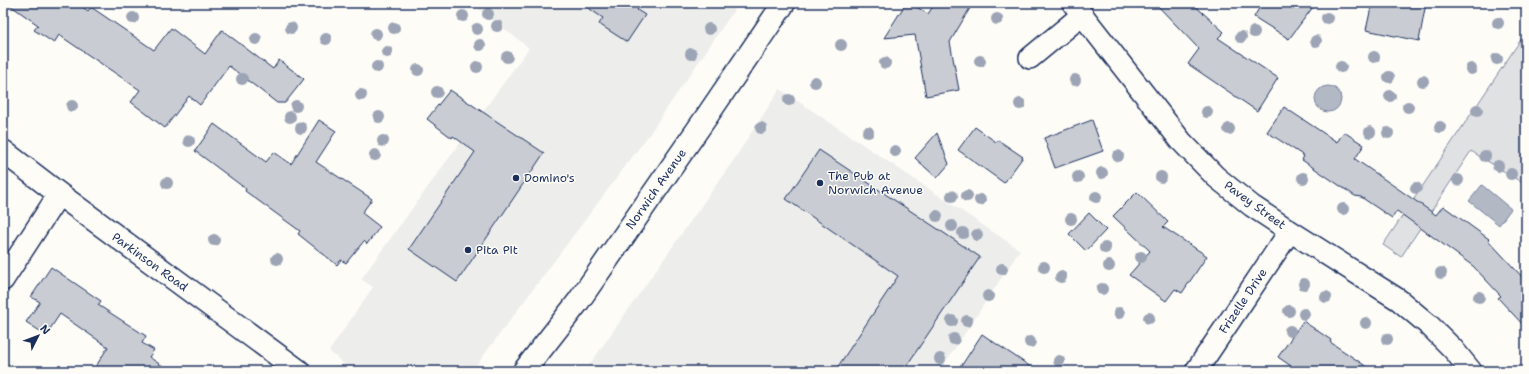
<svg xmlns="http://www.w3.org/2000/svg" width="1529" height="374" font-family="'Shantell Sans',sans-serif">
<rect width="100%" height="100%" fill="#fdfcf7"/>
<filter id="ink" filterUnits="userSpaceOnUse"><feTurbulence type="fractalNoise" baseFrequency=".025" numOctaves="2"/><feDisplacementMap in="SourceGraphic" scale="8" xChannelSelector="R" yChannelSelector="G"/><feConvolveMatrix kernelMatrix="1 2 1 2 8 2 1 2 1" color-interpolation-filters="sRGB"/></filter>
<g filter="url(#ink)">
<!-- built -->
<path fill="#edeeec" d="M471,3H739L648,136L472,371H352L329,351L373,287L361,279L529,48Z
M780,89L1020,250L940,371H585L735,158Z"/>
<!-- green -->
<path fill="#e0e1e3" stroke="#7e88a0" d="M1526,32V185L1471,151L1401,257L1383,245Z"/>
<!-- water -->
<path fill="#b3b8c5" stroke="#76819c" d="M1315 99a13 13 0 1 1 26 0a13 13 0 1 1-26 0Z
M1482,185L1511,209L1499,225L1469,201Z"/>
<!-- building -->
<path fill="#c9ccd3" stroke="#1b2f5e" d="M7,3H77L88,11L91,7L154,50L171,28L205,54L222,30L273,69L279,60L304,79L285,103H277L229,66L200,105L189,96L165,128L131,102L140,90L59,35L54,43L34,30L38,25Z
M581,3H642L637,10L645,15L627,42L599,24L603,18Z
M906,3H910L928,14L935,3H973L950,42L959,90L926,96L915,35L884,38Z
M1155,3H1192L1224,32L1218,38L1278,78L1257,111L1188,64L1199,49Z
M1262,3H1316L1289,39L1254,17Z
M1372,3H1426L1419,41L1366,30Z
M450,90L544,153L457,282L409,249L475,152L453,136L452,138L427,119Z
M1284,107L1337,142L1344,132L1364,145L1355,159L1436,215L1443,206L1489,239L1488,240L1526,281V328L1498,298L1501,296L1473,266L1397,211L1392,218L1361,197L1355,196L1302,160L1304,156L1267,132Z
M319,120L336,131L316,162L372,199L362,213L380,227L367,244L364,241L346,263L341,260L337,265L298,234L300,231L245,191L246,189L195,151L214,124L266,162L274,152L291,164Z
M1092,120L1103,151L1055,168L1044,138Z
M975,127L996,142L998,140L1023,157L1004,183L958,150Z
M937,133L949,164L937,178L915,158Z
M819,150L980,257L903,371H835L898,276L786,199Z
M1137,192L1168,222L1163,227L1207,256L1182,293L1175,289L1166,301L1129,275L1150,251L1113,216Z
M1089,213L1106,230L1086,251L1069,234Z
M51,267L101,301L98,305L146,336L142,343L154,350L149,357L170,371H93L108,347L60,314L46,335L26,322L40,302L31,297Z
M1303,321L1331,340L1330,342L1373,371H1298L1278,357Z
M982,334L998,345L1037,371H958Z"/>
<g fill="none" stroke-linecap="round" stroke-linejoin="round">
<defs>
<path id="minor" d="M1073,3L1181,141L1216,177L1252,206L1290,231L1399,300L1430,326L1453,349L1471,371
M1030,58L1082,15
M3,280L59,194
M1196,371L1290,231"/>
<path id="secondary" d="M3,151L59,194L299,371
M524,371L578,302L707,116L784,3"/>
</defs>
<!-- minor casing -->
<use href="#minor" stroke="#1b2f5e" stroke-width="24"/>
<!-- secondary casing -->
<use href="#secondary" stroke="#1b2f5e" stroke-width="25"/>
<!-- minor -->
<use href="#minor" stroke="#fdfcf7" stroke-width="21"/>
<!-- secondary -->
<use href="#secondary" stroke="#fdfcf7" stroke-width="22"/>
</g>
<!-- trees -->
<g fill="#9ca4b5">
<circle cx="488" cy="14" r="6"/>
<circle cx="463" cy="16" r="6"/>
<circle cx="133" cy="18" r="6"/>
<circle cx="1327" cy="18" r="6"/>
<circle cx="997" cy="19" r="6"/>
<circle cx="1498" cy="23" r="6"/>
<circle cx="497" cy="26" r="6"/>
<circle cx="291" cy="28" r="6"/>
<circle cx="394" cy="28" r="6"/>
<circle cx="477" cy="29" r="6"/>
<circle cx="709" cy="29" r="6"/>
<circle cx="1254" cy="32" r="6"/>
<circle cx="376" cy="34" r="6"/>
<circle cx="1241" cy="37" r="6"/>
<circle cx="256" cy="39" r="6"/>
<circle cx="326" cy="39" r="6"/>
<circle cx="1316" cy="41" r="6"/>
<circle cx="480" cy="45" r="6"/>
<circle cx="841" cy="45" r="6"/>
<circle cx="387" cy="52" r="6"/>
<circle cx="691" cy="54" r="6"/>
<circle cx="507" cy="57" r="6"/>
<circle cx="1374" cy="57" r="6"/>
<circle cx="1497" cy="59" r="6"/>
<circle cx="980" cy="61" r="6"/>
<circle cx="885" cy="63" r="6"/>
<circle cx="377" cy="67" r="6"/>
<circle cx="477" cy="67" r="6"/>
<circle cx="1341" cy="67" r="6"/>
<circle cx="1471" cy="69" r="6"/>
<circle cx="418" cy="70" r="6"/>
<circle cx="1389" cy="77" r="6"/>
<circle cx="242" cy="79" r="6"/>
<circle cx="1075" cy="80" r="6"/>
<circle cx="1423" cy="81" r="6"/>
<circle cx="815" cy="82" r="6"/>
<circle cx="437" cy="92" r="6"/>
<circle cx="361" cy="95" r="6"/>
<circle cx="1390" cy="96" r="6"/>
<circle cx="789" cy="100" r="6"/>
<circle cx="1020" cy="104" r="6"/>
<circle cx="72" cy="106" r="6"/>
<circle cx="296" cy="106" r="6"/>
<circle cx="1408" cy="107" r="6"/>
<circle cx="1477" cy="110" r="6"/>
<circle cx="1207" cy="112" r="6"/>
<circle cx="290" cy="117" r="6"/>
<circle cx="379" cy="117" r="6"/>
<circle cx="1440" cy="127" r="6"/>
<circle cx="301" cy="128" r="6"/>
<circle cx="761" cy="128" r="6"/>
<circle cx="1229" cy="129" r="6"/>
<circle cx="868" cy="132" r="6"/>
<circle cx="1370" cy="132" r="6"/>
<circle cx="1388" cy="133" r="6"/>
<circle cx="189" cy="141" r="6"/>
<circle cx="383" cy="141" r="6"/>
<circle cx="895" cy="151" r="6"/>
<circle cx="375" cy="155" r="6"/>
<circle cx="1118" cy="156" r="6"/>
<circle cx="1485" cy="156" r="6"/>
<circle cx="1498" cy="166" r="6"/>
<circle cx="1102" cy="173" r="6"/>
<circle cx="1511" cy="174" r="6"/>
<circle cx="1078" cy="177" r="6"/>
<circle cx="1161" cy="177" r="6"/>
<circle cx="1303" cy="178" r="6"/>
<circle cx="1458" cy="180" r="6"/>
<circle cx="167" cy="183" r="6"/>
<circle cx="1416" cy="188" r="6"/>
<circle cx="952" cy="196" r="6"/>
<circle cx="967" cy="196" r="6"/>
<circle cx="1096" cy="197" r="6"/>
<circle cx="980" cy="200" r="6"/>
<circle cx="1343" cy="209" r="6"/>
<circle cx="937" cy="216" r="6"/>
<circle cx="1071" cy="219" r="6"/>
<circle cx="952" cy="226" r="6"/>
<circle cx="963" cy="233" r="6"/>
<circle cx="977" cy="235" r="6"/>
<circle cx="214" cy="240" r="6"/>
<circle cx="1105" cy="248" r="6"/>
<circle cx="1141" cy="257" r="6"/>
<circle cx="277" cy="259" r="6"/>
<circle cx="1109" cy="266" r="6"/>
<circle cx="1044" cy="267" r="6"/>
<circle cx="1002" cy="269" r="6"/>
<circle cx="1441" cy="273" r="6"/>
<circle cx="1061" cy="277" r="6"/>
<circle cx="1304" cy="284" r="6"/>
<circle cx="1102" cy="289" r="6"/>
<circle cx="988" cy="296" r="6"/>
<circle cx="1326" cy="297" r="6"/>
<circle cx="1479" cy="297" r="6"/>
<circle cx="1289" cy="311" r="6"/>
<circle cx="1119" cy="313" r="6"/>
<circle cx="1304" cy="314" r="6"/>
<circle cx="1149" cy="318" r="6"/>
<circle cx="952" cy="321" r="6"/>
<circle cx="967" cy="321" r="6"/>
<circle cx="1366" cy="323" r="6"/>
<circle cx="1290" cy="331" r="6"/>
<circle cx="954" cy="339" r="6"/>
<circle cx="1387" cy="339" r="6"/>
<circle cx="1030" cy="342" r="6"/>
<circle cx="940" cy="359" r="6"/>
<circle cx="1059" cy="361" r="6"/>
</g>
</g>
<!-- markers -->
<g fill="#1b2f5e" stroke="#fdfcf7" stroke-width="1.5">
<circle cx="516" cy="178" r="4"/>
<circle cx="820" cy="183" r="4"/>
<circle cx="468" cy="250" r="4"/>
</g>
<g text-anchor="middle" stroke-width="3" stroke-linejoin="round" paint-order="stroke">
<!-- poi labels -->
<g font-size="12" fill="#1b2f5e" stroke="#fdfcf7" text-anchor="start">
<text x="828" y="180">The Pub at<tspan x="828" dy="14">Norwich Avenue</tspan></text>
<text x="524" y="182">Domino's</text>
<text x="476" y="254">Pita Pit</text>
</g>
<!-- street labels -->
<g font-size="12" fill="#1b2f5e" stroke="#fdfcf7">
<text transform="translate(656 189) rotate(-55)" y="4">Norwich Avenue</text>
<text transform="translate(1255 205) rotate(36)" y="4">Pavey Street</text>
<text transform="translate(150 262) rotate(36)" y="4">Parkinson Road</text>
<text transform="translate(1243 301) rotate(-56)" y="4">Frizelle Drive</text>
</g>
</g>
<!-- margin -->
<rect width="1529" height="374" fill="none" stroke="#fdfcf7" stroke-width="16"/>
<rect x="8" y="8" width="1513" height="358" fill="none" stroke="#1b2f5e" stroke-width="1.5" filter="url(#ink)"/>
<!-- north arrow -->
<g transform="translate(38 336) rotate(48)" stroke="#fdfcf7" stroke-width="3" paint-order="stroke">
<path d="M0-3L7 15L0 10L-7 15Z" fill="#1b2f5e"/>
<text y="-6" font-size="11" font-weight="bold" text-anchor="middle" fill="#1b2f5e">N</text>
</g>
</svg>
